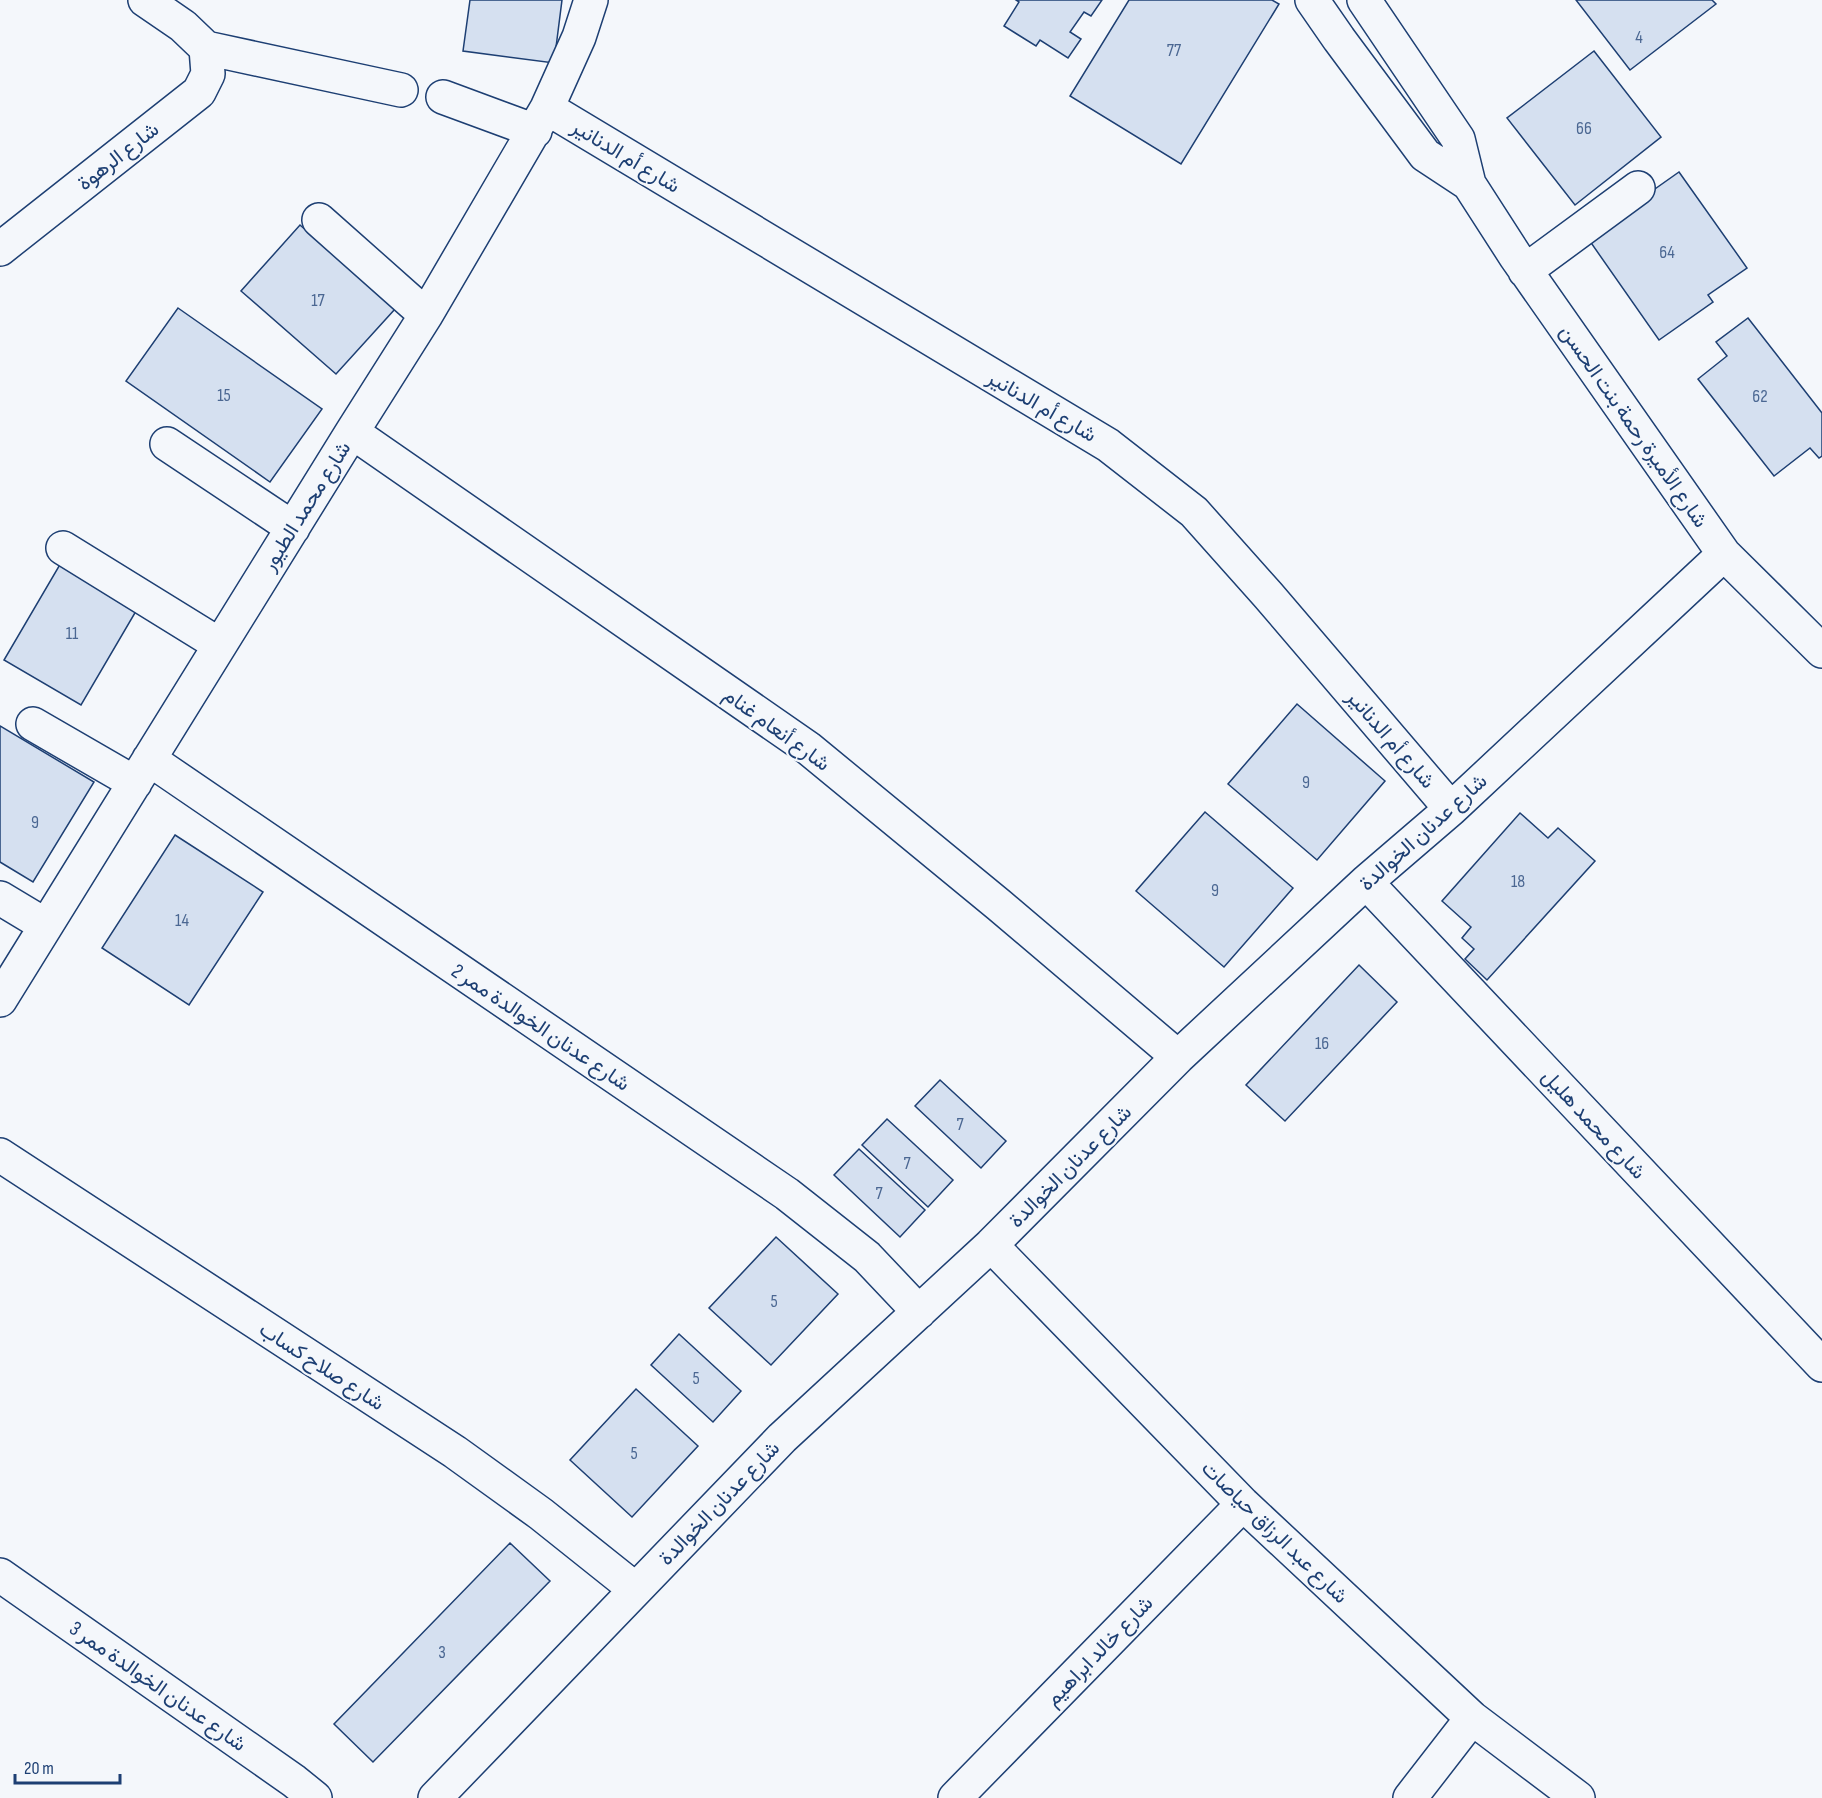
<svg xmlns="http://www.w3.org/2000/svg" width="1822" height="1798" font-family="'Sofia Sans Condensed',Vazirmatn,sans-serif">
<rect width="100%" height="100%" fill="#f4f7fb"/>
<!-- building -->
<path fill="#d5e0f0" stroke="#1d3f73" stroke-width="1.5" d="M470,0H562L554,63L463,51Z
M1016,0H1102L1091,16L1084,12L1070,32L1081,39L1068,58L1040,40L1036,46L1004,26L1019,2Z
M1129,0H1272L1279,4L1181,164L1070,96Z
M1576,0H1712L1716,4L1630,70Z
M1594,51L1661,137L1575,205L1507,118Z
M1679,172L1747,268L1708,295L1713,302L1659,340L1587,237Z
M300,225L395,309L336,374L241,291Z
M178,308L322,409L270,482L126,381Z
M1748,318L1822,413V456L1819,458L1810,448L1774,476L1698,379L1727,356L1716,342Z
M62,561L139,606L81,705L4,660Z
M1297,704L1385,781L1317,860L1228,784Z
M0,726L94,782L33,882L0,862Z
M1205,812L1293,888L1224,967L1136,891Z
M1520,813L1548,838L1558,828L1595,861L1487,980L1465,959L1474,949L1462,938L1471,927L1442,901Z
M175,835L263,892L189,1005L102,948Z
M1359,965L1397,1002L1285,1121L1246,1085Z
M940,1080L1006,1141L981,1168L915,1106Z
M887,1119L953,1180L928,1207L862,1145Z
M859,1149L925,1210L900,1237L834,1175Z
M776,1237L838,1294L771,1365L709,1308Z
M679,1334L741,1391L713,1422L651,1365Z
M636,1389L698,1446L632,1517L570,1460Z
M510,1543L550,1581L373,1762L334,1724Z"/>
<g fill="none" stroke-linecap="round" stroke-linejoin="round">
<defs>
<path id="minor" d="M145,0L183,26L206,48L401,90
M1312,0L1339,39L1425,155L1469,184
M1364,0L1458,139L1469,184L1516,257L1724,554L1822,651
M443,97L535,131
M547,108L1108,445L1194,512L1268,595L1451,809
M319,220L426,315
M0,249L199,92L208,74L206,48
M1525,271L1638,188
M352,432L808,748L999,905L1178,1057
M167,444L293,528
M63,548L220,645
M33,724L135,783
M149,759L787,1194L867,1257L919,1312
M1366,882L1822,1365
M0,898L45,925
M0,1000L352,432L426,315L547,108L579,37L591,0
M0,1155L455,1452L541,1514L635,1589
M991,1245L1243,1504L1472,1718L1578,1798
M0,1575L294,1781L315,1798
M435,1798L782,1438L991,1245L1178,1057L1366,882L1451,809L1724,554
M955,1798L1243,1504
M1410,1798L1472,1718"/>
</defs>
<!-- minor casing -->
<use href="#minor" stroke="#1d3f73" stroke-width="36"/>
<!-- minor -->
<use href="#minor" stroke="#f4f7fb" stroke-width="33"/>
</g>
<g text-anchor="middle" stroke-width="4.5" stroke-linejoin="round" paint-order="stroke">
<!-- number labels -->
<g font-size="18" fill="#4b6792">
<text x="1639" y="43">4</text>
<text x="1174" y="56">77</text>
<text x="1584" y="134">66</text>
<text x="1667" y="258">64</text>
<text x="318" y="306">17</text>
<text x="224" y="401">15</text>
<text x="1760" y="402">62</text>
<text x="72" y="639">11</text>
<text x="1306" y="788">9</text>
<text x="35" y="828">9</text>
<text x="1518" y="887">18</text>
<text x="1215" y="896">9</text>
<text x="182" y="926">14</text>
<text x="1322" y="1049">16</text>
<text x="960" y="1130">7</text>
<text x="907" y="1169">7</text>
<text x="879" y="1199">7</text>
<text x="774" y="1307">5</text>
<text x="696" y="1384">5</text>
<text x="634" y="1459">5</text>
<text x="442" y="1658">3</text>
</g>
<!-- street labels -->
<g font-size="21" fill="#1d3f73" stroke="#f4f7fb">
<text transform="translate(118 156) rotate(-38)" y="7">شارع الرهوة</text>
<text transform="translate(626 156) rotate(31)" y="7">شارع أم الدنانير</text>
<text transform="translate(1042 406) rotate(30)" y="7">شارع أم الدنانير</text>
<text transform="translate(1634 426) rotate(55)" y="7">شارع الأميرة رحمة بنت الحسن</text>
<text transform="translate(306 506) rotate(-58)" y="7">شارع محمد الطيور</text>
<text transform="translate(777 729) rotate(36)" y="7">شارع أنعام غنام</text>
<text transform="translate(1391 739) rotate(49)" y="7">شارع أم الدنانير</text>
<text transform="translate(1423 832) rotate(-42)" y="7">شارع عدنان الخوالدة</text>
<text transform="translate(541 1027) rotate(34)" y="7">شارع عدنان الخوالدة ممر 2</text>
<text transform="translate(1594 1124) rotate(47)" y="7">شارع محمد هليل</text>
<text transform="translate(1070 1166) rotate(-45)" y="7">شارع عدنان الخوالدة</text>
<text transform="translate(322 1366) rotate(33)" y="7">شارع صلاح كساب</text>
<text transform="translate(719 1503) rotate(-46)" y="7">شارع عدنان الخوالدة</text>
<text transform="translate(1275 1532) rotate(44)" y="7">شارع عبد الرزاق حياصات</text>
<text transform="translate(1099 1651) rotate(-46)" y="7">شارع خالد ابراهيم</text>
<text transform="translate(158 1686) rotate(35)" y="7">شارع عدنان الخوالدة ممر 3</text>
</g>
</g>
<!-- scale -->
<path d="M15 1774v9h105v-9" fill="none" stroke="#1d3f73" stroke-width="3"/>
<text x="24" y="1774" font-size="18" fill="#1d3f73" stroke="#f4f7fb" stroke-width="4.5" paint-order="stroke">20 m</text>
</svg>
